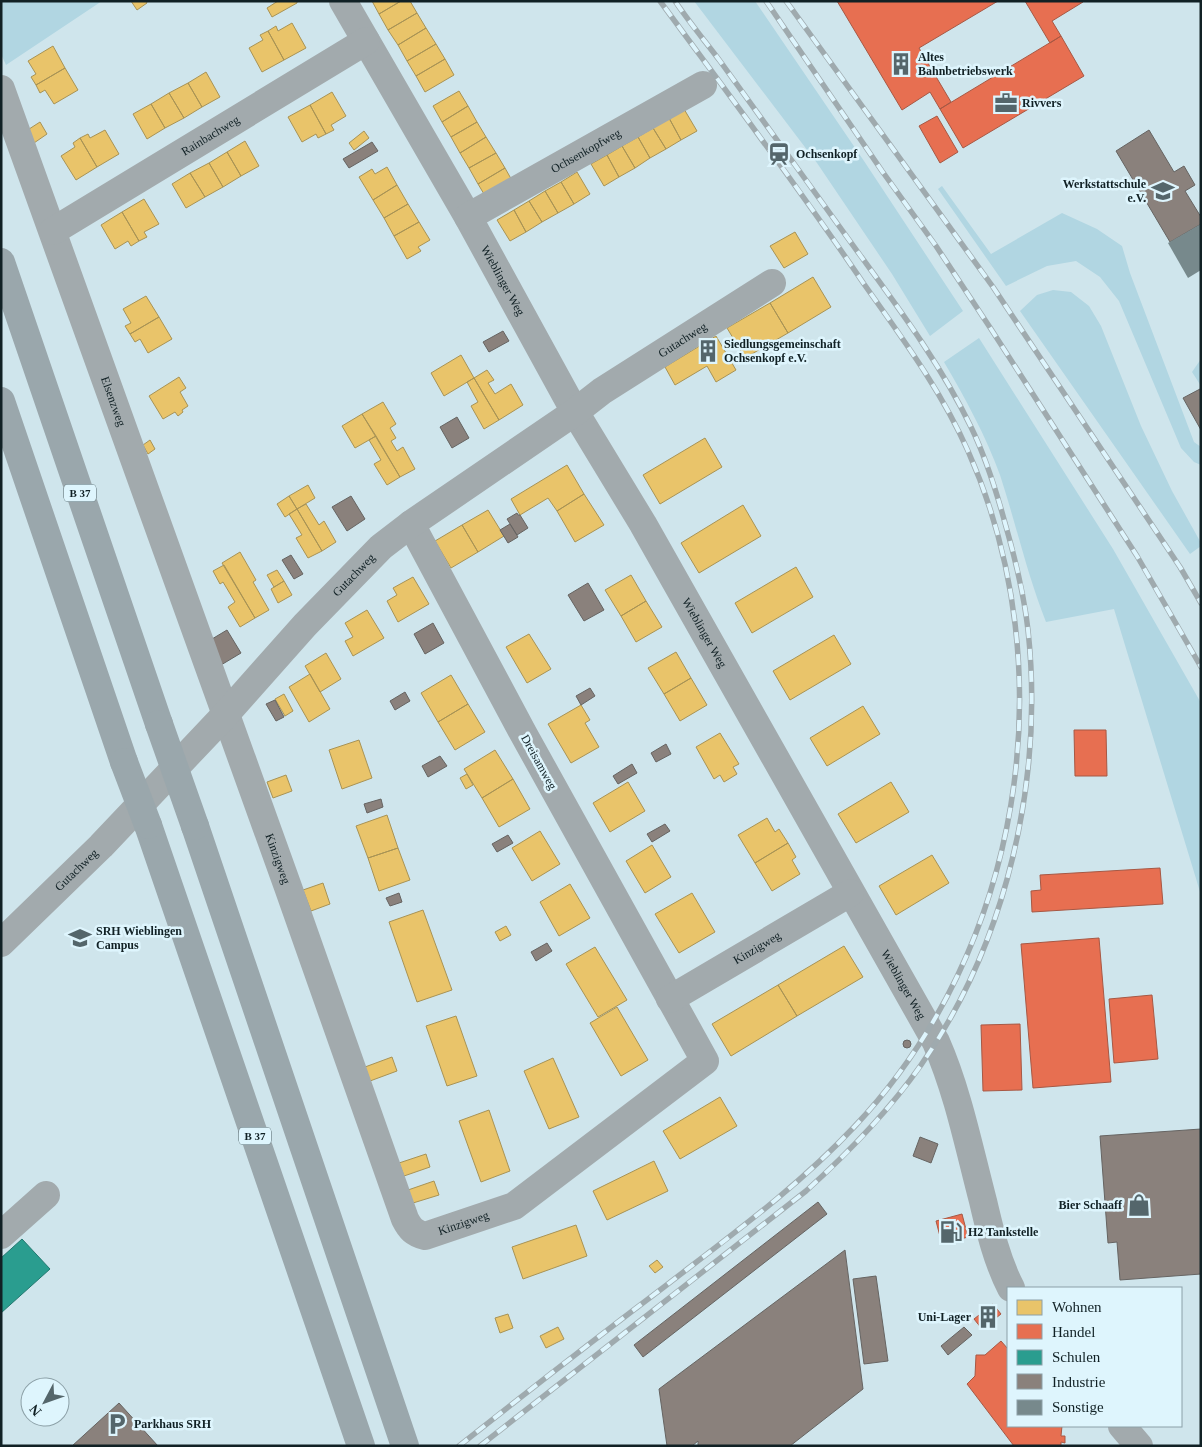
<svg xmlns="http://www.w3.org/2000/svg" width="1202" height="1447" font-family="Georgia,serif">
<rect width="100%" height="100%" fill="#cfe5ec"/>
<!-- green -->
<path fill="#b1d6e2" d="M1,1H102L6,65L1,54Z
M694,1H755L864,161L963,311L930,336L892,274L817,163Z
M942,186L991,254L1062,213L1097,229L1122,246L1130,273L1194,442L1201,447V465L1194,462L1181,448L1119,301L1100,277L1076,261L1047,266L1006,286L938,189Z
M1053,290L1071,292L1089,306L1101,326L1141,426L1172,491L1201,543V546L1190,554L1020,311L1037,295Z
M979,338L1113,549L1201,703V895L1114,609L1046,622C1027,574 1016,524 1000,475C986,436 965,398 944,362Z
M1201,359V386L1192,372Z"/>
<!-- homes -->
<path fill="#e9c46a" stroke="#a89355" d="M131,1H146L147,3L137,10Z
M278,1H297V3L272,17L267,8Z
M372,1H401L379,14Z
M401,1H410L417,13L388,30L379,14Z
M417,13L426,28L398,45L388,30Z
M292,23L306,48L284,60L268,31L276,26L278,31Z
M426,28L436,44L407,61L398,45Z
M268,31L284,60L262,72L249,48L263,40L260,35Z
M436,44L445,59L416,76L407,61Z
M53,46L65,68L36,85L31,77L36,74L28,61Z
M445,59L454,75L425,92L416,76Z
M65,68L78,90L54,104L45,90L40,93L36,85Z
M206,72L220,97L202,107L188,83Z
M188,83L202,107L184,118L169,93Z
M459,91L468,106L442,122L433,106Z
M332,92L346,116L331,125L334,130L326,134L310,105Z
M169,93L184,118L165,128L151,104Z
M151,104L165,128L147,139L133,114Z
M310,105L326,134L318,138L316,134L302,142L288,117Z
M468,106L477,122L451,137L442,122Z
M684,109L697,131L681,140L669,118Z
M669,118L681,140L666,149L653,128Z
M40,122L47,134L34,143L26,131Z
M477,122L486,137L460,153L451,137Z
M653,128L666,149L650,158L638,137Z
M105,130L119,154L97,167L80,138L88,134L90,138Z
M364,131L369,138L354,150L349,143Z
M486,137L496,153L469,168L460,153Z
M638,137L650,158L635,168L622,146Z
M80,138L97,167L76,180L61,156L75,147L73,143Z
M245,141L259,166L241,176L227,152Z
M622,146L635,168L619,177L607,155Z
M227,152L241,176L223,187L209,163Z
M496,153L505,168L478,184L469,168Z
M607,155L619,177L604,186L591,164Z
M209,163L223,187L205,197L190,173Z
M387,167L397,185L373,200L359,177L372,169L375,174Z
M505,168L514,184L487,199L478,184Z
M577,172L590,194L574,204L561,182Z
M190,173L205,197L186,208L172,184Z
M561,182L574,204L558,213L545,191Z
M397,185L408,204L384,218L373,200Z
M545,191L558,213L542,222L529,201Z
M144,199L159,224L144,232L147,237L139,241L122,212Z
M529,201L542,222L526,232L514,210Z
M408,204L419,222L394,236L384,218Z
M514,210L526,232L510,241L497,220Z
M122,212L139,241L131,246L128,241L115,249L101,225Z
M419,222L430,240L418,247L421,251L407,259L394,236Z
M795,232L808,254L784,268L770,246Z
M813,277L831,307L788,333L770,303Z
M146,296L159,317L130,334L125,326L131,323L123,309Z
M770,303L788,333L745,358L727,328Z
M159,317L172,339L148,353L140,339L135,342L130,334Z
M716,336L736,370L716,382L707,366L675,385L665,367Z
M461,355L474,378L444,396L431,373Z
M487,370L494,380L488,383L495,394L511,384L523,405L499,420L474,378Z
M179,377L186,388L180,392L188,406L182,410L183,412L178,416L175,412L163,419L149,396Z
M474,378L499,420L484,429L471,406L478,402L467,382Z
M383,402L396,424L390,428L396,438L391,441L397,451L403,447L415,469L400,477L362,414Z
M362,414L376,436L355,448L342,426Z
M376,436L400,477L387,485L374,464L381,460L369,440Z
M705,438L722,467L660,504L643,475Z
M150,440L155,449L148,454L143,445Z
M567,465L584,494L557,511L548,498L520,515L511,499Z
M308,485L315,498L297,509L289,496Z
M584,494L604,525L575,542L557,511Z
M289,496L297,509L285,517L277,504Z
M306,504L319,525L324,521L336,542L322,551L297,509Z
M743,505L761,536L699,573L681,543Z
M297,509L322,551L308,558L296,538L302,535L289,514Z
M488,510L504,536L478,552L462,525Z
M462,525L478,552L451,568L435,541Z
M240,552L256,580L253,582L269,610L255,618L222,563Z
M224,565L255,618L240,627L228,607L235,602L223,582L220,584L213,571Z
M796,567L813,597L752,633L735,603Z
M277,570L284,581L274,587L267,575Z
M631,575L646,601L621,616L605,590Z
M413,577L429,604L398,622L387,601L397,595L393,588Z
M284,581L292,595L278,603L271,589Z
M646,601L662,627L636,642L621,616Z
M367,610L384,638L353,656L345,641L353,637L345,623Z
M529,634L551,669L527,683L506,647Z
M834,635L851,664L790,700L773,671Z
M676,652L691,678L664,694L648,668Z
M326,653L341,679L320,692L305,666Z
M310,674L330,709L309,722L289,687Z
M451,675L468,704L438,722L421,693Z
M691,678L707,705L680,721L664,694Z
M284,694L293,711L285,716L275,699Z
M468,704L485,732L455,750L438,722Z
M581,705L590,720L585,723L599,747L571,763L548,724Z
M863,706L880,734L827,766L810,738Z
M720,733L739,764L733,767L737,774L724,782L720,775L714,779L696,747Z
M359,740L372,778L342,789L329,750Z
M495,750L513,779L482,798L464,769Z
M467,774L473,785L466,789L460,778Z
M286,775L292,791L273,798L267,782Z
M513,779L530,809L499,827L482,798Z
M628,782L645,811L610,832L593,803Z
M891,782L909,812L856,843L838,814Z
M387,815L398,848L368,858L356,826Z
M767,818L775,832L779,829L788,843L755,863L738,835Z
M540,831L560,864L532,881L512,848Z
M788,843L796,857L792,860L800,874L772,891L755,863Z
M652,845L671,877L645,893L626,861Z
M398,848L410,880L379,891L368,858Z
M932,855L949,883L896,915L879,886Z
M323,883L330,904L311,911L303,890Z
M570,884L590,918L559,936L540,902Z
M692,893L715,932L679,953L655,914Z
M423,910L452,990L417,1002L389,922Z
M506,926L511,935L500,941L495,932Z
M844,946L863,977L797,1016L778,985Z
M595,947L627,1000L598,1017L566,964Z
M778,985L797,1016L731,1056L712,1024Z
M617,1007L648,1060L621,1076L590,1023Z
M456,1016L477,1076L447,1086L426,1026Z
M392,1057L397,1071L370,1081L365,1067Z
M553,1058L579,1117L549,1129L524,1071Z
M720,1097L737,1126L680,1159L663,1131Z
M489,1110L510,1171L481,1182L459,1121Z
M426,1154L430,1167L404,1176L399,1163Z
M654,1161L668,1191L607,1220L593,1191Z
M434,1181L439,1195L413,1203L408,1190Z
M576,1225L587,1256L523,1279L512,1247Z
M657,1260L663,1267L655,1273L649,1266Z
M508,1314L513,1328L500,1333L495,1318Z
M558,1327L564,1339L546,1348L540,1336Z"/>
<!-- shops -->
<path fill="#e76f51" stroke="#a75844" d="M837,1H998L919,48L951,102L940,109L930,92L902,110Z
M1025,1H1083V2L1052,21L1061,36L1050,43Z
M1061,36L1084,76L963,148L940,109Z
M937,116L958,152L940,163L919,126Z
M1074,730H1106L1107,776H1075Z
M1160,868L1163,904L1032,912L1031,891L1041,890L1040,875Z
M1099,938L1111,1082L1033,1088L1021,944Z
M1152,995L1158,1059L1114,1063L1109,999Z
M1020,1024L1022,1090L983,1091L981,1025Z
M962,1214L968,1237L942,1244L936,1221Z
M993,1304L1001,1314L982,1329L974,1319Z
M1001,1341L1008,1349V1426H1062L1061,1436H1065V1443L1061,1442V1446H1014L967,1384L975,1376L976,1355H985Z"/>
<!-- schools -->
<path fill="#2a9d8f" stroke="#22786f" d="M22,1239L50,1269L1,1313V1258Z"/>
<!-- industry -->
<path fill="#8a817c" stroke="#666462" d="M1149,130L1174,172L1184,166L1195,185L1185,191L1201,217V224L1170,242L1116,151Z
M372,142L378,151L349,168L343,159Z
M503,331L509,341L489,352L483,342Z
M1200,389L1201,391V430L1183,398Z
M457,417L469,438L452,448L440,427Z
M351,496L365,519L347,531L332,507Z
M517,513L518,515H520L528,528L517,535L507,519Z
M510,524L518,537L508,543L500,530Z
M291,555L303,574L294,579L282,560Z
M588,583L604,610L584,621L568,595Z
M433,623L444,643L425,654L414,634Z
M227,630L241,653L221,665L207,642Z
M590,688L595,696L581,705L576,696Z
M405,692L410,701L395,710L390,701Z
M275,700L284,717L276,721L266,704Z
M666,744L671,754L656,762L651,753Z
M440,756L447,766L428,777L422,766Z
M632,764L637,773L618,784L613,776Z
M381,799L383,807L367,813L364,804Z
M665,824L670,831L652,842L647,834Z
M508,835L513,843L497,852L492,844Z
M399,893L402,902L390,906L386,898Z
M547,943L552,951L536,961L531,952Z
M903 1044a4 4 0 1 1 8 0a4 4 0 1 1-8 0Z
M1201,1129V1274L1120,1280L1117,1242L1108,1243L1100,1136Z
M920,1137L938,1144L931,1163L913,1156Z
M818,1202L827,1214L643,1357L634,1345Z
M845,1250L863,1389L790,1446H698V1441L692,1446H667L659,1389Z
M876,1276L888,1361L864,1364L853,1279Z
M964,1327L972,1335L948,1355L941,1346Z
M119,1403L158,1446H72Z"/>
<!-- building -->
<path fill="#77898c" d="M1201,224V270L1188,278L1168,243Z"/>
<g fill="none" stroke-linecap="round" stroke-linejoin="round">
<!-- minor -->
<g stroke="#a2aaad" stroke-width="28">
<path id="s1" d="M343,1L468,217L575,412L643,524L936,1042C958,1092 969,1148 983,1201C990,1231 997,1261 1011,1288"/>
<path id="s2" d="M1,89L288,887L405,1219C410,1229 414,1233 425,1236L514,1206L705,1061L523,733L411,524"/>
<path id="s3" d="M468,217L703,85"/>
<path id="s4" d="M53,231L366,41"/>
<path id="s5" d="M1,943L101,846L226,714L305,625L381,547L411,524L575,412L602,391L772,283"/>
<path id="s6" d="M670,999L850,893"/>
<path d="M1,1235L46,1195"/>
<path d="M1122,1426L1139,1446"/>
</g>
<!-- highway -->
<path stroke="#9aa7ac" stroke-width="28" d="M1,262L159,724
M1,401L124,762
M148,825L361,1446
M195,826L405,1446"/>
<defs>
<path id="rail" d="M766,1L882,171L936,246L991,329L1137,556L1201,667
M786,1L993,287L1180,567L1201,603
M459,1446C527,1392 595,1339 664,1287C730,1236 798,1187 855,1126C1022,949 1066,672 968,451C941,390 902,338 864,284C799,188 729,95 660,1
M480,1446L806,1191C848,1153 888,1112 921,1065C1007,942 1044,779 1028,630C1024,594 1015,558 1005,523C996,490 986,458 971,427C941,365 900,310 860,255C813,190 767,126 720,61C705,41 689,22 675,1"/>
</defs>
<!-- rail casing -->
<use href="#rail" stroke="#9faaae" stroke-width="5.5"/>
<!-- rail -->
<use href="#rail" stroke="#def5fd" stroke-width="4" stroke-dasharray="11" stroke-linecap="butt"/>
<!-- highway-bridge -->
<path stroke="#9aa7ac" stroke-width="28" d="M159,724L195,826
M124,762L148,825"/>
</g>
<!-- icons -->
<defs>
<symbol id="building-bare" viewBox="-9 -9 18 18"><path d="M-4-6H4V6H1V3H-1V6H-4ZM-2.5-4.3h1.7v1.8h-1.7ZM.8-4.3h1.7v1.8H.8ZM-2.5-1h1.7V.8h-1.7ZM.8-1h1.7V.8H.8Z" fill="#54666b" stroke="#def5fd" stroke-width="2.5" paint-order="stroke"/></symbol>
<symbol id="office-bare" viewBox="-9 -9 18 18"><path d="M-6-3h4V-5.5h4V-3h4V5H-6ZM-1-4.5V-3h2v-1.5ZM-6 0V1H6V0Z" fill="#54666b" stroke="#def5fd" stroke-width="2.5" paint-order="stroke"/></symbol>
<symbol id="station-bare" viewBox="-9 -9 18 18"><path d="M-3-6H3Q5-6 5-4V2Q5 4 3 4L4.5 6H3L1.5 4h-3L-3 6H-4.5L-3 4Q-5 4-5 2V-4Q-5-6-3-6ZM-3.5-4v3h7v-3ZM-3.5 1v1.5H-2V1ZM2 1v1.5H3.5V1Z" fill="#54666b" stroke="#def5fd" stroke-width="2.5" paint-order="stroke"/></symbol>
<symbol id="school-bare" viewBox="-9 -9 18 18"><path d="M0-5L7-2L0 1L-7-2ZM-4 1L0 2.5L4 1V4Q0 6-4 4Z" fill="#54666b" stroke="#def5fd" stroke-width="2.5" paint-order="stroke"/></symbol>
<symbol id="university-bare" viewBox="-9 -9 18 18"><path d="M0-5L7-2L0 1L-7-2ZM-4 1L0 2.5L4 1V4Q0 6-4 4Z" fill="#54666b" stroke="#def5fd" stroke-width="2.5" paint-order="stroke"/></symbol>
<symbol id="shop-bare" viewBox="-9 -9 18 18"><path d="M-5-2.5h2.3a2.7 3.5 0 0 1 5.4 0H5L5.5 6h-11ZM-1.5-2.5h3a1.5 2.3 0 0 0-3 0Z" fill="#54666b" stroke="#def5fd" stroke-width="2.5" paint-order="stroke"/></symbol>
<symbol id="fuel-bare" viewBox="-9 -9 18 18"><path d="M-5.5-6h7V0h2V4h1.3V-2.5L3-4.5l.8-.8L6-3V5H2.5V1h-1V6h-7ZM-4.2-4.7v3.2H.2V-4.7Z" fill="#54666b" stroke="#def5fd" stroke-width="2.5" paint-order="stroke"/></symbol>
<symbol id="parking-bare" viewBox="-9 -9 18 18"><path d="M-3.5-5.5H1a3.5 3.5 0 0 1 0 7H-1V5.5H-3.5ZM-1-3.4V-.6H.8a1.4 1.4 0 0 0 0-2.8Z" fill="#54666b" stroke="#def5fd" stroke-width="2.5" paint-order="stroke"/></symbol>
</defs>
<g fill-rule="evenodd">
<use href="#building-bare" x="885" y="48" width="32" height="32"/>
<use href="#office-bare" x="990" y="87" width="32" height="32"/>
<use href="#station-bare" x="763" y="138" width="32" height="32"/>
<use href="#school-bare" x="1147" y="175" width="32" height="32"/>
<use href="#building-bare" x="692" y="335" width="32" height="32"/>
<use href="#university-bare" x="64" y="922" width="32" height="32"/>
<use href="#shop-bare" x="1123" y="1189" width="32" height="32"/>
<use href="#fuel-bare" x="935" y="1216" width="32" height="32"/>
<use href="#building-bare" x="972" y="1301" width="32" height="32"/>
<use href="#parking-bare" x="101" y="1408" width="32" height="32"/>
</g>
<g text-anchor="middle" stroke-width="5" stroke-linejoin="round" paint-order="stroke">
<!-- shield labels -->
<g fill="#def5fd" stroke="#4e6166" stroke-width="1">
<rect x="64" y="484.5" width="32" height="17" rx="4"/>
<rect x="239" y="1127.5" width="32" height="17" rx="4"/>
</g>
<g font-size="11" font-weight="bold" fill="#112125">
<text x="80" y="497">B 37</text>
<text x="255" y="1140">B 37</text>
</g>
<!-- poi labels -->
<g font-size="12" font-weight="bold" fill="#112125" stroke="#def5fd" text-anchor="start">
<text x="918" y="61">Altes<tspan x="918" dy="14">Bahnbetriebswerk</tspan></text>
<text x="1022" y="107">Rivvers</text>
<text x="796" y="158">Ochsenkopf</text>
<text x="1146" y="188" text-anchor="end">Werkstattschule<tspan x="1146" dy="14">e.V.</tspan></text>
<text x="724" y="348">Siedlungsgemeinschaft<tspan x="724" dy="14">Ochsenkopf e.V.</tspan></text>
<text x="96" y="935">SRH Wieblingen<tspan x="96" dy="14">Campus</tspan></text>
<text x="1122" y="1209" text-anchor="end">Bier Schaaff</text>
<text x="968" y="1236">H2 Tankstelle</text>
<text x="971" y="1321" text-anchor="end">Uni-Lager</text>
<text x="134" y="1428">Parkhaus SRH</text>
</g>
<!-- street labels -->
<g font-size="12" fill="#112125" stroke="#def5fd">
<text dy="4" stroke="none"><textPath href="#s4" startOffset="184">Rainbachweg</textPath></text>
<text dy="4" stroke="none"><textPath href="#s3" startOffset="135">Ochsenkopfweg</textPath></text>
<text dy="4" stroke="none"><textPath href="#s1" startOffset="322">Wieblinger Weg</textPath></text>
<text dy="4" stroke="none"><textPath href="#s5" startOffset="915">Gutachweg</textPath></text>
<text dy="4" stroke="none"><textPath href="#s2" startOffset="332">Elsenzweg</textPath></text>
<text dy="4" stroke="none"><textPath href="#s5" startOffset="510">Gutachweg</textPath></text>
<text dy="4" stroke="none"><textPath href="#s1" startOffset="728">Wieblinger Weg</textPath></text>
<text transform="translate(539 762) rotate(61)" y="4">Dreisamweg</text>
<text dy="4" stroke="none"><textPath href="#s2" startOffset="818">Kinzigweg</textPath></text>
<text dy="4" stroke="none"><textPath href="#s5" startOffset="105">Gutachweg</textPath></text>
<text dy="4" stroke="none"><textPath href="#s6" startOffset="101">Kinzigweg</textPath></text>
<text dy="4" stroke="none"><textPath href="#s1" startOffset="1132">Wieblinger Weg</textPath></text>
<text dy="4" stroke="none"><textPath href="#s2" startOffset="1268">Kinzigweg</textPath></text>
</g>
</g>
<!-- border -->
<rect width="1202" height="1447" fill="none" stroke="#112125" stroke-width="5"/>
<!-- legend -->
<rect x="1007" y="1287" width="175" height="140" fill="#def5fd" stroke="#8ca0a7"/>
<rect x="1017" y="1300" width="25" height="15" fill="#e9c46a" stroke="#8ca0a7"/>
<text x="1052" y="1312" font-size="15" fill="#112125">Wohnen</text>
<rect x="1017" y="1324" width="25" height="15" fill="#e76f51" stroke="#8ca0a7"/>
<text x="1052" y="1337" font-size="15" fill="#112125">Handel</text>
<rect x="1017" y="1350" width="25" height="15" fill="#2a9d8f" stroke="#8ca0a7"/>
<text x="1052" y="1362" font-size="15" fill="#112125">Schulen</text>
<rect x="1017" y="1374" width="25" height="15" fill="#8a817c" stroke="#8ca0a7"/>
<text x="1052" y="1387" font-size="15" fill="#112125">Industrie</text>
<rect x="1017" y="1400" width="25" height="15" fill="#77898c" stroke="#8ca0a7"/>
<text x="1052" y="1412" font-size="15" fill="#112125">Sonstige</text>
<!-- north arrow -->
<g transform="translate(45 1402) rotate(229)"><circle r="24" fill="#def5fd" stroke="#8ca0a7"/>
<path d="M0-4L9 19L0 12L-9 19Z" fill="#54666b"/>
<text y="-8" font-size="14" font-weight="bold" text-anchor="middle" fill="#112125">N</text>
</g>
</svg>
